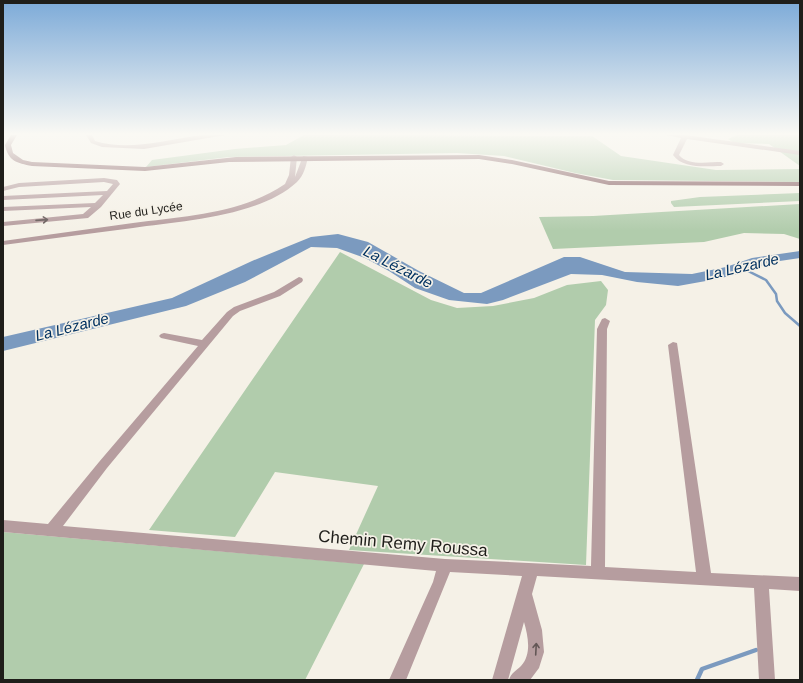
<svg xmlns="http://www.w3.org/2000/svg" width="803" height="683" font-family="Helvetica,sans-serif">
<rect width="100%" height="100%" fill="#f5f1e7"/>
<!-- green -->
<path fill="#b1ccac" d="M304,135L592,136L621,156L716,170L800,169V182L613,180L575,173L504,156L457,153L229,157L146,167L152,160L235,149L286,145Z
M737,135H800V166L769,144L734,143L728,139Z
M800,193V201L674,207L671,203V201L700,197Z
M800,204V239L784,234L744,233L704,242L553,249L539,217L593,216Z
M340,252L431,300L457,308L493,306L534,298L567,285L601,281L608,290L606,305L595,320L586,565L349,550L378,486L275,472L235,537L149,530Z
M3,532L364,564L305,680H3Z"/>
<!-- water -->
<path fill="#7b9abf" d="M338,234L368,242L419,271L464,293H481L564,257H580L625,272L692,274L726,267L752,258L800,251V258L773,262L746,272L717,279L678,286L637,282L602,275L571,274L503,300L487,304L449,300L415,288L389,271L365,258L337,248L311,247L245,282L186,306L3,351V337L172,298L252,261L311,237Z"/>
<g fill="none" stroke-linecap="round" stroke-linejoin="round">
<!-- stream-far1 -->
<path stroke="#7b9abf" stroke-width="2.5" d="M746,270L766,280L776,294L777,301L785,313L800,326"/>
<!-- stream -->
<path stroke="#7b9abf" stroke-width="4.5" d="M697,680L702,669L756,650"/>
<!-- minor -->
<path fill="#b69d9f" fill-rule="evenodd" d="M86,135H92L95,141C127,151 162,141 194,136C204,135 214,135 225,135L144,149L102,147L91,143Z
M666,135H685L800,151V155L687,139L679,155C688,166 708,162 721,162L724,164L721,166C705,166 683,169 673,155L681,138Z
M294,155L297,157L295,177L303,156L308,157C306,166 304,175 297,182C259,217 182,221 133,228C89,234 46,239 3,245V241C46,235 90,229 133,223C185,216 241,214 285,184L289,175L291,157Z
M104,178L117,180L120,184L101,207L88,218L3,226V222L83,214L91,207L3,211V207L95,203L103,195L3,200V196L107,191L113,184L104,182L19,187L3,191V187L19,183Z
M299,277L302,278L303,280L302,282L280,296L240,311L233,316L107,468L63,526L445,559L591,566L597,329L602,319L605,318L610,321L607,329L605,567L696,572L668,345L673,342L677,343L711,573L800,577V591L769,589L775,680H759L754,588L537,576L532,594L542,630L544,652L539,668L530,680H509C511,673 516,671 521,666C532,654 528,636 524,622L508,680H492L522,576L450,572L406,680H389L433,582L436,571L3,532V520L48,524L99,462L198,346L161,338L159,336L161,334L164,333L202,340L227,312L234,307L274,292Z"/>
<!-- primary -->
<path fill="#81575c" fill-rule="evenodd" d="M11,135H17L11,145L13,153L23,160L32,162L145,167L236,157L479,155L512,160L609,181L800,182V186L609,185L512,164L479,159L229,162L145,171L32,166C17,163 8,161 5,145Z"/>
</g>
<!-- one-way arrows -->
<defs><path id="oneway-shaft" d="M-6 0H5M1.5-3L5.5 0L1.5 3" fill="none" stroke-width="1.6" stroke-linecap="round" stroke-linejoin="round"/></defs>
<g stroke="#635756">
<use href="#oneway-shaft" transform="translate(42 220) rotate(-4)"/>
<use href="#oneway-shaft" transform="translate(536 649) rotate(-87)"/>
</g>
<!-- sky -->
<linearGradient id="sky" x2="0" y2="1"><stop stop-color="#7caad8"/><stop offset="0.58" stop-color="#faf9f4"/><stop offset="1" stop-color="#faf9f4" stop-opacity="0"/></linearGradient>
<rect width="803" height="231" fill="url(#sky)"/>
<g text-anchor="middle" stroke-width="3.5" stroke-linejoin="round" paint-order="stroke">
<!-- far-street labels -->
<g font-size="12" fill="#1f1e1a" stroke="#f5f1e7">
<text transform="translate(146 211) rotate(-8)" y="4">Rue du Lycée</text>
</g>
<!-- water labels -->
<g font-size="15" font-style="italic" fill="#013160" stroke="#f5f1e7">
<text transform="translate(398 267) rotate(27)" y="5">La Lézarde</text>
<text transform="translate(742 267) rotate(-13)" y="5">La Lézarde</text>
<text transform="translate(72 327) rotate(-14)" y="5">La Lézarde</text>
</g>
<!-- near-street labels -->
<g font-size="17" fill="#1f1e1a" stroke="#f5f1e7">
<text transform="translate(403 543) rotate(5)" y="6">Chemin Remy Roussa</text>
</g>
</g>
<!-- border -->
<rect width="803" height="683" fill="none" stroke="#1f1e1a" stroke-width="8"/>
</svg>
